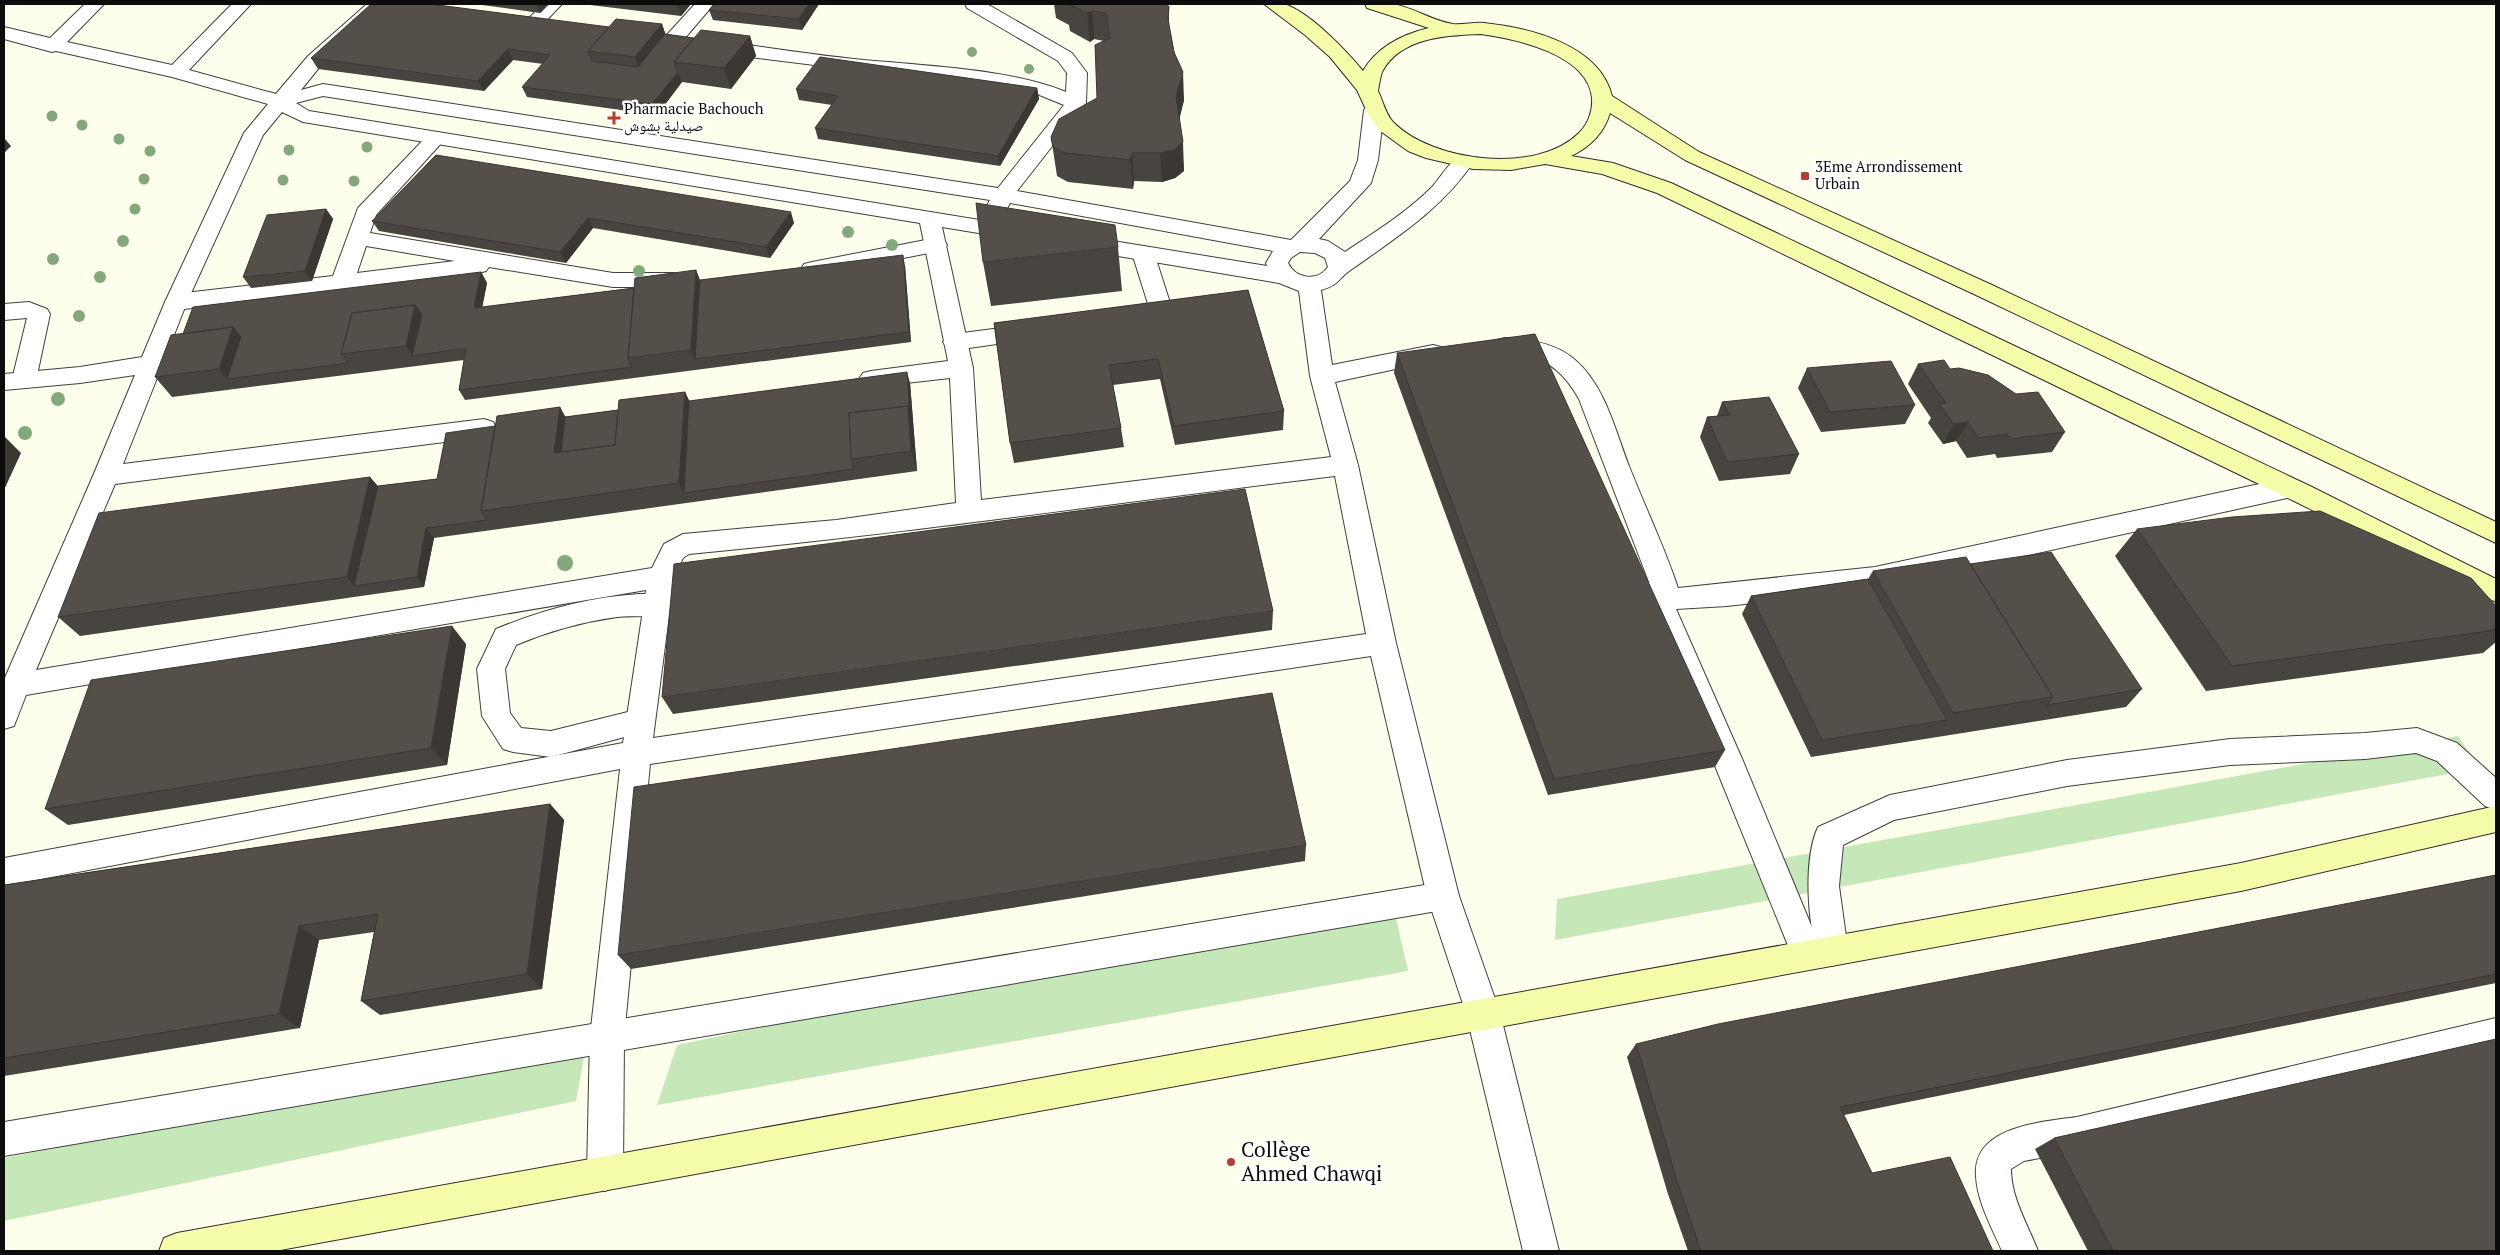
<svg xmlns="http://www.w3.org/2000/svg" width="2500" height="1255" font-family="'PT Serif','Noto Naskh Arabic',serif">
<rect width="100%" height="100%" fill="#fefeec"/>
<!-- green -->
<path fill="#c6e7b7" d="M2458,736L2480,768L1555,940L1557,899Z
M1391,896L1408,971L657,1105L677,1045Z
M586,1046L576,1101L4,1221V1158Z"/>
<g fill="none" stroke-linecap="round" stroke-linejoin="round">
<defs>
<path id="lane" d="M436,132L443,134L446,138L376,215L370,233L613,273H673L681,275L684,280L681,285L673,287H613L489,267L486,271L478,273L176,310L168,307L165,302L168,297L176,294L333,276L358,208L429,134ZM366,246L455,261L357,273Z
M936,238L944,240L947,245L944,250L812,276L804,274L801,269L804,264L812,262Z
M1143,246L1151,248L1154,253L1172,309C1164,323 1141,328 1126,324L1122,318L1126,312L1149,307L1132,253L1135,248Z
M29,302L47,309L50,314L36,380L32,386L24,388L16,386L12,380L27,318L4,320V304Z
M1032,324L1040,326L1044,332L1040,338L955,350L947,348L943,342L947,336L955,334Z
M639,594H657L667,597L671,605L667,613C651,618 633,615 617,617C582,622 549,631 516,645L505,669L510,713L521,728L551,731L640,709L650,712L654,721L650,730L551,757L513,752L503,749L482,716L477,669L496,629C542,610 589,597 639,594Z
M2417,728L2457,743L2496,778V810L2485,806L2437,761L2416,753L2365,759L2230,765L2067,786L1894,820L1843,845L1839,886L1848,951L1843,962L1832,966L1821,962C1807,930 1803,859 1818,827L1890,795L2067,760L2230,739L2365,733Z
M1443,882L1454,886L1459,896L1454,906L1443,910L4,1156V1122Z"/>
<path id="street" d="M85,4H104L67,42L172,65L232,4H251L189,70L276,94L308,56L367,4H387L322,64L301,90L323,84L998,188L1064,105L1037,94L931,76L887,74L718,53L711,51L708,47L711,43L718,41C774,48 831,58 888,62C942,67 1016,71 1066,92L1067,73L1058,61L967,8L965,4H987L1072,53L1087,73L1086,103L1017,191L1291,240L1350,181L1358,160L1364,110L1367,106L1374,104L1381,106L1384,110L1378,160L1371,183L1319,239L1328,241L1345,252C1375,232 1406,213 1432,187C1444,174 1453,152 1471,157L1474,161C1443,208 1397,237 1352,269C1338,278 1340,285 1321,290L1332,365L1433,345L1441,347L1445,353L1441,359L1433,361L1335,382L1358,465L1396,643L1459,896L1500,1013L1559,1251H1523L1466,1013L1427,896L1371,656L650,764L624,1037L623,1173L617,1185L605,1191L593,1185L587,1173L590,1037L620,769L4,886V858L623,743L646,590L26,695L14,726L4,729V680L93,476L135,375L80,383L4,390V374L80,367L142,357L165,302L244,133L268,104L172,77L56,51L52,52L4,39V27L50,38ZM323,96L990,200L985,209L988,214L996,216L1004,214L1010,203L1273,251L1266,263L1267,266L1082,236L1074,238L1071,243L1074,248L1082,250L1279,283L1299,291L1310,376L1331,457L981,500L973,368L942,227L1015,239L1023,237L1026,232L1023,227L309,111L296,103ZM282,112L303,122L920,223L948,361L871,371L863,373L859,379L863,385L871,387L950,378L956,503L836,520L683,534L664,544L652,568L36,670L115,484L484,437L493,434L496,428L493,422L484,419L123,464L187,302L263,135ZM1300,252L1315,253L1325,258L1328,267C1317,282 1296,279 1288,263L1291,258ZM1335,476L1366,634L653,738L674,577L683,558L689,554C905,534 1119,502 1335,476Z
M543,4H562L543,24H529L527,20Z
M695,4H714L679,45H665L662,41L665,37Z
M1505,338C1528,339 1555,343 1574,359C1605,385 1615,430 1629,466C1645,507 1664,546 1678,588L1875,567L2287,478L2296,481L2300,488L2296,495L2287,498L1875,589L1727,606L1676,609L1743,761L1823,954L1818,965L1807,969L1796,965L1713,761L1642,592L1649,582L1579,399C1568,379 1552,361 1528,356C1518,355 1507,355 1497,352L1493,346L1497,340Z
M2496,1018V1050L2077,1151L2024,1161L2011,1169C2011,1198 2028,1225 2038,1251H2002C1992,1228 1977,1201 1976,1176C1972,1126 2042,1122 2077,1117Z"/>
<path id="secondary" d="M1264,4C1270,4 1281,2 1287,5C1312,15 1346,50 1363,71C1377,47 1403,34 1429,28L1367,8L1365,4C1373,4 1383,2 1392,4C1413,7 1432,21 1453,24C1463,25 1474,22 1484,23C1529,28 1599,44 1612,96L1699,152L1992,285L2496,522V543L1976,295L1685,160L1610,113C1604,133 1590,147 1571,156L1613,163L1671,183L2312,487L2496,579V602L2294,501L1657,193L1602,174L1545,164L1511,170L1473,169L1426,158L1408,151L1379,130L1369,116L1357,90L1330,57L1305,35ZM1481,34C1516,39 1588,54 1592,98C1593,111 1588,124 1579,133C1537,175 1432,162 1393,122C1385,113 1383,101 1378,91C1379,85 1380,78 1382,72C1400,37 1448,35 1481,34Z
M2496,806V832L2241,891L275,1251H159L164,1238L177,1233L2241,863Z"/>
</defs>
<!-- lane casing -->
<use href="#lane" stroke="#3f3f3f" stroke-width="2"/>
<!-- street casing -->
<use href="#street" stroke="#3f3f3f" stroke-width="2"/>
<!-- secondary casing -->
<use href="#secondary" stroke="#2e2e2e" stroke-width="2"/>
<!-- lane -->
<use href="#lane" fill="#fff" fill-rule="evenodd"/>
<!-- street -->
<use href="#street" fill="#fff" fill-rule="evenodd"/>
<!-- secondary -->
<use href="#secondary" fill="#f5fca9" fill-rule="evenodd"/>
</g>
<!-- trees -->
<g fill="#83a87b">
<circle cx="972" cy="52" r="5"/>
<circle cx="1029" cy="69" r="5"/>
<circle cx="52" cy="116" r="5.5"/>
<circle cx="82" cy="125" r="5.5"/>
<circle cx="119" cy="139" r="5.5"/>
<circle cx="367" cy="147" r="5.5"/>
<circle cx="289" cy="150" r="5.5"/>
<circle cx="150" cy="151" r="5.5"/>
<circle cx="144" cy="179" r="5.5"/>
<circle cx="283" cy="180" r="5.5"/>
<circle cx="354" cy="181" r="5.5"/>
<circle cx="135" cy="209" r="5.5"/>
<circle cx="848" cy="232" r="6"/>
<circle cx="123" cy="241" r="6"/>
<circle cx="892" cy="245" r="6"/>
<circle cx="53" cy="259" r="6"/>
<circle cx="639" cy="271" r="6"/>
<circle cx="100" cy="277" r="6"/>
<circle cx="79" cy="316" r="6"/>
<circle cx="58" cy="399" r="7"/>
<circle cx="25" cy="433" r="7"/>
<circle cx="565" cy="563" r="8"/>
</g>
<!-- wall -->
<path fill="#48443f" d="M475,4H549L540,13Z
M582,4H691L681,16Z
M819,4L802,30L713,20L709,10Z
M1054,4H1167L1169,7V26L1184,100L1179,119L1184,171L1175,178L1162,182L1134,181L1133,189L1068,182L1057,176L1051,137L1097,98L1104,41L1094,39L1090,42L1070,31L1069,25L1056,18Z
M662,24L665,34L694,38L750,36L756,56L731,89L682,82L657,115L527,97L522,87L543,64L513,60L484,91L318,69L311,58L609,27Z
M1037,88L1039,99L1000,166L818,139L815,128L832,105L799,100L796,89Z
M436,155L794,223L770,258L593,228L566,263L379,231L372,221Z
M326,209L333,219L312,281L251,288L243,277Z
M1118,247L1122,291L991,306L983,262Z
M905,266L911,342L465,400L459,390L464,360L172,397L155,377L183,334L481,272L487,283L482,307L634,288L696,270L700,280Z
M1248,290L1284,411L1283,430L1175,445L1160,379L1113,385L1121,428L1124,447L1014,463L1010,443L994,323Z
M1397,353L1725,750L1715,767L1548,795L1394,373Z
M1918,364L2065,432L2052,452L1997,458L1995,454L1967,458L1956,441L1943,444L1928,423L1931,418L1908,384Z
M1807,368L1915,405L1905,424L1821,432L1798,388Z
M910,383L917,471L434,538L424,587L80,636L58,617L370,477L378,486L437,479L495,426L560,407L565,417L618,410L685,392L689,401Z
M1722,402L1799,454L1790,474L1719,481L1700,437L1707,417L1717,416Z
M2137,529L2496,606V642L2483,653L2206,691L2115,556Z
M1970,564L2142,689L2126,707L2032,722L1811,757L1742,614L1751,596L1868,579L1873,571Z
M1273,611L1272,630L673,714L662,697Z
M466,644L447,765L68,825L45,809Z
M550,804L564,820L542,989L380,1015L361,1001L374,932L319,940L300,1028L4,1076V885Z
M1306,845L1305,861L631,969L618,955Z
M2496,875V983L1844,1115L1872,1173L1993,1251H1688L1668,1194L1627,1057L1636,1044Z
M2054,1138L2496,1251H2088L2035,1149Z"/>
<!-- shaded-wall -->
<path fill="#3b3733" d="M536,4H549L540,13Z
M679,4H691L681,16L677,5Z
M809,4H819L802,30L799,19Z
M1092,11L1094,39L1090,42L1087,13Z
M662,24L669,44L643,77L635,57Z
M750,36L756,56L731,89L724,68Z
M508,49L513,60L484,91L478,81Z
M678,72L682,82L657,115L652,104Z
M1183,72L1184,100L1178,125L1176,96Z
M1037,88L1039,99L1000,166L998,156Z
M4,138L11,146L4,153Z
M1183,142L1184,171L1175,178L1162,182L1160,153Z
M1132,153L1134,181L1133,189L1130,160Z
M326,209L333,219L312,281L305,271Z
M791,212L794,223L770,258L766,247Z
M588,218L593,228L566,263L560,252Z
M903,255L905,266L911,342L909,332Z
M696,270L704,291L695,359L700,370L691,350Z
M481,272L487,283L480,319L474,308Z
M415,305L428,325L412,356L406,346Z
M233,327L249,347L227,379L219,369Z
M907,372L910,383L917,471L911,451L908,406Z
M685,392L694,411L684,493L679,483Z
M560,407L571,427L567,461L554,453Z
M1968,422L1956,441L1943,444L1954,424Z
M4,436L21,453L4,490Z
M370,477L385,496L354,586L347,577Z
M426,528L434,538L424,587L417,577Z
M452,626L466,644L447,765L431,748Z
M550,804L564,820L542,989L527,974Z
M299,926L319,940L300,1028L279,1014Z"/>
<!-- building -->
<path fill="#544f49" stroke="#3b3733" d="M371,4H430L609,27L588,51L592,61L638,67L665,34L694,38L674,62L678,72L652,104L522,87L550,55L508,49L478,81L311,58Z
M665,4H679L677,5Z
M714,4H809L799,19L709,10Z
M1069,4H1167L1169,7L1168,19L1174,52L1183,72L1176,96L1183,142L1174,150L1160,153H1132L1130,160L1065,153L1053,147L1051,137L1059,119L1097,98L1095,45L1110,38L1106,13L1092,11L1087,13Z
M616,19L662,24L635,57L588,51Z
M701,30L750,36L724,68L674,62Z
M820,57L1037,88L998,156L815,128L838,96L796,89Z
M436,155L791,212L766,247L588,218L560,252L372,221Z
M976,203L1115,225L1118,247L983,262Z
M326,209L305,271L243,277L267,215Z
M903,255L909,332L695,359L700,280Z
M696,270L691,350L628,358L635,278Z
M481,272L474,308L634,288L628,358L632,367L459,390L466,348L412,356L422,315L415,305L352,313L341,354L348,363L288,371L227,379L241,337L233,327L183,334L193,307Z
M1248,290L1284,411L1174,426L1158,359L1109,365L1121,428L1010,443L994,323Z
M415,305L406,346L341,354L352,313Z
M233,327L219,369L155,377L171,335Z
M1535,334L1725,750L1554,779L1397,353Z
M1944,360L1950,369L1959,368L1988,375L2016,394L2038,392L2065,432L2010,439L2007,434L1978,438L1968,422L1954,424L1939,404L1946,403L1918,364Z
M1891,361L1915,405L1830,412L1807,368Z
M907,372L910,415L908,406L849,413L851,459L854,469L684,493L689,401Z
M685,392L679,483L481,511L497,416L560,407L554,453L615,445L619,400Z
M1769,397L1799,454L1727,462L1707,417L1730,415L1722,402Z
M908,406L911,451L851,459L849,413Z
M618,410L615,445L561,452L565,417Z
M495,426L481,511L487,520L426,528L417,577L354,586L378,486L437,479L446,433Z
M370,477L347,577L58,617L99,513Z
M1245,489L1273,611L662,697L674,564Z
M2320,511L2471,578L2496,606V630L2232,666L2137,529L2232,517Z
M2051,552L2142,689L2047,705L2053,697L1970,564Z
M1966,557L2053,697L1953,713L1873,571Z
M1868,579L1947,720L1822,740L1751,596Z
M452,626L431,748L45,809L91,680Z
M1272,693L1306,845L618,955L634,787Z
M550,804L527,974L361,1001L378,914L299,926L279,1014L4,1058V885Z
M2496,875V974L1840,1107L1872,1173L1950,1157L1993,1251H1701L1678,1184L1636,1044L1718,1024Z
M2496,1039V1251H2113L2054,1138Z"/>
<!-- markers -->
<g fill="#b73e29" stroke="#fff" stroke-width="2">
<path d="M611.5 110.5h5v5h5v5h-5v5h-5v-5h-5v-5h5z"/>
<rect x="1800" y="171" width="10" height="10" rx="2.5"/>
<circle cx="1231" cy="1162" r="5"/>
</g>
<g text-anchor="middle" stroke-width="5" stroke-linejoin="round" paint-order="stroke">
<!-- far-poi labels -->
<g font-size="15" fill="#0c0c0c" stroke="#fff" text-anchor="start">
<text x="624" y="114">Pharmacie Bachouch<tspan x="624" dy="17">صيدلية بشوش</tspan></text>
<text x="1815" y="172">3Eme Arrondissement<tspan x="1815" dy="17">Urbain</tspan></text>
</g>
<!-- near-poi labels -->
<g font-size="21" fill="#0c0c0c" stroke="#fff" text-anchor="start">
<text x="1241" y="1157">Collège<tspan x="1241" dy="24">Ahmed Chawqi</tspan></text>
</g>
</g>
<!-- border -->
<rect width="2500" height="1255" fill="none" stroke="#0c0c0c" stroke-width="10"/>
</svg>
